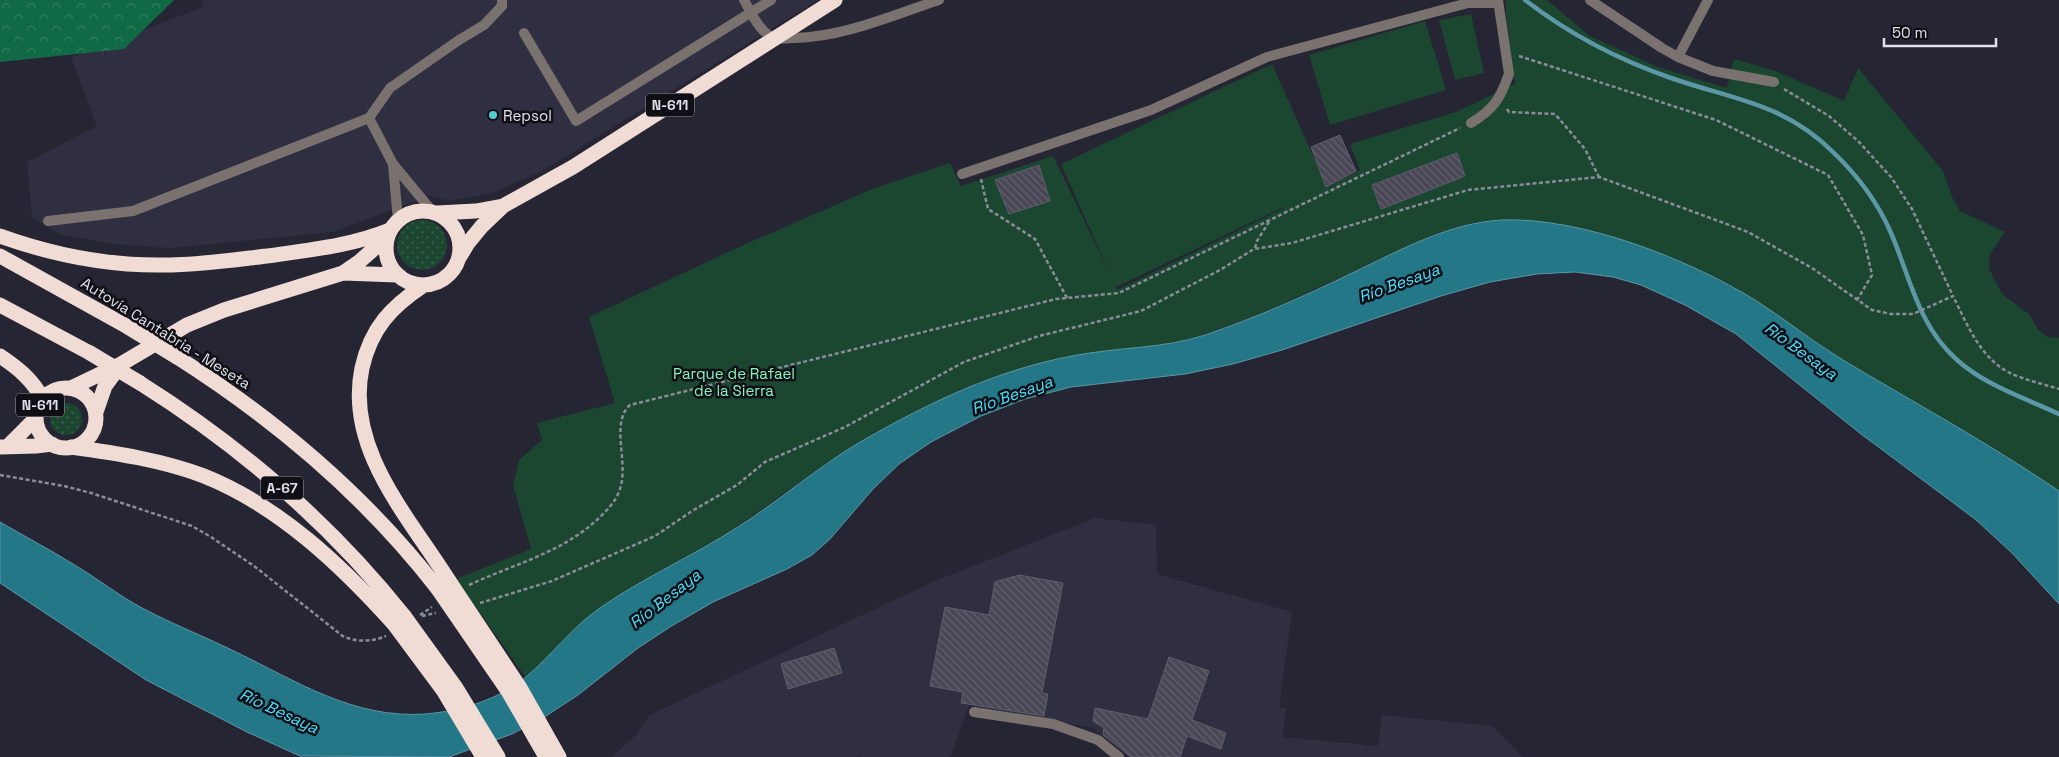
<svg xmlns="http://www.w3.org/2000/svg" width="2059" height="757" font-family="'Space Grotesk',sans-serif">
  <defs>
    <pattern id="grass-dots" width="8" height="8" patternUnits="userSpaceOnUse" patternTransform="scale(1.25)"><rect width="8" height="8" fill="#1b4731"/><path d="M2 2h.1M6 6h.1" fill="none" stroke="#3c614f" stroke-width="1.8" stroke-linecap="round"/></pattern>
    <pattern id="forest-crowns" width="20" height="18" patternUnits="userSpaceOnUse" patternTransform="scale(1.25)"><rect width="20" height="18" fill="#106a45"/><path d="M2 6a3 3 0 1 1 6 0M12 15a3 3 0 1 1 6 0" fill="none" stroke="#327f60"/></pattern>
    <pattern id="building-back-hatch" width="6" height="6" patternUnits="userSpaceOnUse" patternTransform="scale(1.25)"><rect width="6" height="6" fill="#494655"/><path d="M-1 5l2 2M0 0l6 6M5-1l2 2" fill="none" stroke="#63606e"/></pattern>
  </defs>
  <rect width="100%" height="100%" fill="#252533"/>
  <!-- built -->
  <path fill="#2f2f41" d="M201,0H818L544,170L495,192L450,201L430,196L332,232L172,248L112,244L59,234L32,217L27,162L97,126L71,57L203,7Z
    M1095,518L1156,525L1157,574L1292,612L1279,708H1286L1283,737L1378,746L1382,715L1492,726L1523,757H1132L1092,728L969,705L952,753L949,757H862L859,755L855,757H611L634,737L650,715L930,583Z"/>
  <!-- grass -->
  <path fill="url(#grass-dots)" d="M397 245a25 25 0 1 1 50 0a25 25 0 1 1-50 0Z
    M50 419a16 16 0 1 1 32 0a16 16 0 1 1-32 0Z"/>
  <!-- forest -->
  <path fill="url(#forest-crowns)" d="M0,0H174L124,49L0,62Z"/>
  <!-- park -->
  <path fill="#1b4731" fill-rule="evenodd" d="M1506,0H1547L1590,36L1658,67L1727,88L1734,59L1776,71L1844,101L1858,68L1943,171L1952,197L1960,211L2005,232L1990,254L1989,269L2002,294L2029,314L2038,330L2048,337L2059,338V491L2006,456L1839,358L1755,300L1715,278L1662,255L1606,236L1588,231L1521,220L1473,223L1435,234L1283,304L1234,324L1184,341L1058,359L979,383L926,406L828,462L727,534L634,585L595,612L574,629L526,678L456,579L531,549L513,485L519,460L542,440L537,423L615,403L589,317L739,247L872,189L950,163L961,186L1053,156L1111,276L1061,164L1272,64L1327,187L1360,170L1350,144L1456,112L1515,84L1506,15ZM1284,207V208L1117,290L1116,287Z
    M1471,14L1484,73L1455,80L1439,20Z
    M1425,21L1446,90L1330,125L1309,55Z"/>
  <!-- water -->
  <path fill="#247787" stroke="#5c97a5" d="M1502,220C1582,217 1688,259 1755,300C1785,319 1813,342 1843,360C1913,402 1985,441 2053,487L2059,491V604L2011,552L1975,519L1861,434L1736,334L1685,305L1641,285L1613,277L1575,272L1537,274L1490,282L1441,296L1282,350L1233,364L1185,374L1071,387L1025,399L981,416L931,442L899,464L873,489L830,539L812,555L787,569L713,602L670,627L638,648L578,695L546,716L512,734L449,757L300,756L247,732L146,680L0,583V522C24,536 49,549 73,564C97,578 119,596 144,609C174,625 206,637 236,652C296,681 354,719 425,714C461,711 498,700 526,677C552,655 572,627 600,608C644,577 693,556 738,527C780,500 819,466 862,441C928,403 997,370 1072,356C1117,347 1162,349 1205,335C1255,318 1305,296 1352,273C1401,250 1448,223 1502,220Z"/>
  <g fill="none" stroke-linecap="round" stroke-linejoin="round">
    <!-- stream -->
    <path stroke="#5c97a5" stroke-width="4.5" d="M1525,0C1569,34 1619,60 1671,78C1734,100 1784,103 1834,153C1858,176 1878,203 1891,233C1910,277 1918,325 1956,359C1984,385 2025,398 2059,414"/>
  </g>
  <!-- building -->
  <path fill="url(#building-back-hatch)" stroke="#605d6d" d="M1340,135L1356,171L1326,187L1311,147Z
    M1457,153L1465,176L1381,209L1372,185Z
    M1039,165L1050,201L1009,214L995,180Z
    M1019,575L1063,583L1042,693L1048,694L1044,716L961,703L963,692L930,686L945,607L989,615L995,582Z
    M834,648L842,673L788,689L781,664Z
    M1169,657L1209,671L1192,720L1226,733L1221,749L1187,736L1180,757H1131L1103,735L1104,728L1093,721L1095,708L1148,719Z"/>
  <g fill="none" stroke-linecap="round" stroke-linejoin="round">
    <!-- path -->
    <path stroke="#8c8c98" stroke-width="2.5" stroke-dasharray="4 2.5" stroke-linecap="butt" d="M1519,56L1716,120L1828,175L1863,235L1872,275L1857,300
      M1784,89L1829,116L1858,141L1891,177L1912,209L1953,296
      M1507,109L1509,112L1555,114L1585,149L1599,177
      M981,179L988,209L1035,239L1067,298
      M1255,248L1257,241L1269,222
      M0,475L64,486L91,493L192,526L211,537L254,566L344,637C359,642 371,642 386,636
      M469,585C516,563 566,552 603,514C610,507 617,499 620,489C629,462 610,423 630,405L1056,299L1119,293L1460,128
      M480,603L552,581L655,536L692,511L737,485L765,462L845,427L964,362L1039,336L1141,311L1220,270L1254,249L1292,243L1468,190L1599,177L1748,232L1812,268L1872,310L1891,314H1913L1953,296C1967,324 1980,358 2010,373C2025,380 2043,384 2059,389
      M420,615L432,607
      M422,616L436,613"/>
    <!-- street -->
    <path stroke="#7a726f" stroke-width="10" d="M744,0C751,12 760,34 775,38C781,39 789,38 794,38C844,37 893,15 939,0
      M1590,0L1662,48L1678,57L1713,71L1774,82
      M524,33L576,121L771,0
      M1678,57L1708,0
      M1471,123C1494,109 1500,99 1509,74L1498,0
      M393,165L398,220
      M962,174L1151,110L1267,57L1468,3H1498
      M432,211L393,164L369,118L390,88L459,40L484,25L502,6V0
      M48,221L133,211L369,118
      M974,712L1053,724L1098,740L1119,757"/>
    <!-- highway -->
    <path stroke="#f1dbd5" stroke-width="15" d="M386 248a37 37 0 1 1 74 0a37 37 0 1 1-74 0Z
      M437,213L476,211L503,206
      M0,236C53,255 108,266 165,265C199,265 233,260 267,256C309,250 351,246 390,230
      M0,256L128,327
      M459,258L468,243L482,226L503,206L573,167L835,0
      M343,273L359,262L387,237
      M424,285C391,307 371,328 362,368C345,449 409,517 449,581
      M0,305L90,353
      M0,356C18,368 33,380 43,400
      M177,357C276,420 366,496 438,589
      M140,383C240,446 330,523 404,616
      M71,388L121,364L187,325L224,310L343,273L397,275
      M36 418a30 30 0 1 1 60 0a30 30 0 1 1-60 0Z
      M96,412L105,386L119,367
      M0,447L36,446L52,444
      M7,447L36,418
      M71,447C115,453 162,460 204,476C279,506 341,565 394,624"/>
    <!-- highway-bridge -->
    <path stroke="#f1dbd5" stroke-width="15" d="M128,327L177,357
      M90,353L140,383
      M449,581L520,688L559,757
      M438,589L508,691L546,757
      M404,616L456,688L498,757
      M394,624L443,690L483,757"/>
  </g>
  <!-- markers -->
  <circle fill="#52cdcc" stroke="#0f0f15" stroke-width="2" cx="493" cy="115" r="5"/>
  <g text-anchor="middle" dominant-baseline="central" stroke-width="5" stroke-linejoin="round" paint-order="stroke">
    <!-- shield labels -->
    <g fill="#0f0f15" stroke="#a1a2aa" stroke-width="1">
      <rect x="646" y="93.5" width="48" height="23" rx="4"/>
      <rect x="16" y="393.5" width="48" height="23" rx="4"/>
      <rect x="261" y="476.5" width="42" height="23" rx="4"/>
    </g>
    <g font-size="14" font-weight="bold" fill="#e0e1ea">
      <text x="670" y="105">N-611</text>
      <text x="40" y="405">N-611</text>
      <text x="282" y="488">A-67</text>
    </g>
    <!-- poi labels -->
    <g font-size="15" fill="#e0e1ea" stroke="#0f0f15" text-anchor="start">
      <text x="503" y="115">Repsol</text>
    </g>
    <!-- street labels -->
    <g font-size="15" fill="#e0e1ea" stroke="#0f0f15">
      <text transform="translate(166 333) rotate(32)">Autovía Cantabria - Meseta</text>
    </g>
    <!-- park labels -->
    <g font-size="15" fill="#86f4bb" stroke="#0f0f15">
      <text x="734" y="373">Parque de Rafael<tspan x="734" dy="17">de la Sierra</tspan></text>
    </g>
    <!-- water labels -->
    <g font-size="16" font-style="italic" fill="#48e0fe" stroke="#0f0f15">
      <text transform="translate(1399 283) rotate(-20)">Río Besaya</text>
      <text transform="translate(1801 351) rotate(36)">Río Besaya</text>
      <text transform="translate(1012 395) rotate(-20)">Río Besaya</text>
      <text transform="translate(665 599) rotate(-38)">Río Besaya</text>
      <text transform="translate(279 711) rotate(25)">Río Besaya</text>
    </g>
  </g>
  <!-- scale -->
  <path d="M1884 38v8h112v-8" fill="none" stroke="#e0e1ea" stroke-width="2.5"/>
  <text x="1892" y="38" font-size="15" fill="#e0e1ea" stroke="#0f0f15" stroke-width="4" paint-order="stroke">50 m</text>
</svg>
